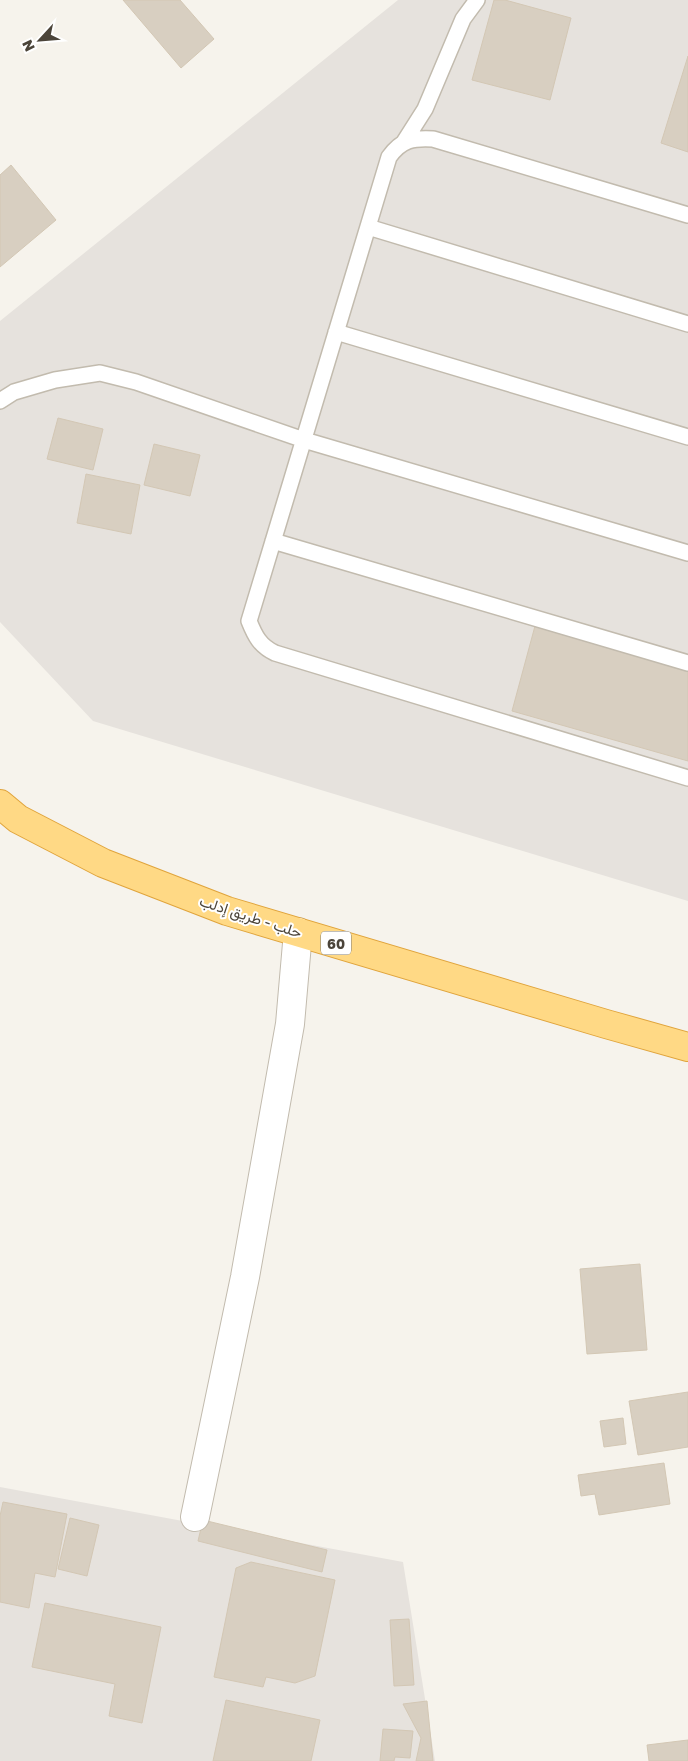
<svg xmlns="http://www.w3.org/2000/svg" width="688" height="1761" font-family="'Golos Text',Vazirmatn,sans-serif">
  <rect width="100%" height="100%" fill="#f6f3ec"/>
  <!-- industrial -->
  <path fill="#e6e2dd" d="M398,0H688V901L93,721L0,622V321Z
    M0,1487L403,1562L435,1761H0Z"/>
  <!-- building -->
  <path fill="#d8cfc1" stroke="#d3c7b4" d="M123,0H180L214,39L181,68Z
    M494,0H505L571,18L550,100L472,80Z
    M688,56V152L661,143Z
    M11,165L56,220L0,267V175Z
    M58,418L103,429L93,470L47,459Z
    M154,444L200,455L190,496L144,485Z
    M86,474L140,485L131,534L77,523Z
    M535,626L688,669V761L512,711Z
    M640,1264L647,1350L587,1354L580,1269Z
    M688,1392V1447L638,1455L629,1401Z
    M623,1418L626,1444L604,1447L600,1421Z
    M664,1463L670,1504L599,1515L595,1494L581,1496L578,1475Z
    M3,1502L67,1514L55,1577L35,1573L29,1608L0,1602V1516Z
    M70,1518L99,1525L87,1576L58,1569Z
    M203,1520L327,1550L322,1572L198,1541Z
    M251,1562L335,1580L315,1676L295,1683L266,1677L263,1687L214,1677L236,1568Z
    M45,1603L161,1627L142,1723L109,1716L115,1684L32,1667Z
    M409,1619L414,1685L394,1686L390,1620Z
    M226,1700L320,1720L311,1761H213Z
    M427,1701L433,1761H416L421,1738L403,1704Z
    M383,1729L413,1731L410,1758L395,1757L394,1761H380Z
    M688,1740V1761H649L647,1745Z"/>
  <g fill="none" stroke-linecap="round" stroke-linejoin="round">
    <defs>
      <path id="service" d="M404,142L425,109L463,19L477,0
        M688,215L433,139C413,138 402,139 389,157L249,621C255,636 260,646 275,653L688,778
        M368,227L688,324
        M336,332L688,437
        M0,401L14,392L55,380L100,373L136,382L304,440L688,553
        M273,541L688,663"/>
      <path id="minor" d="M195,1517L245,1277L290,1024L298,932"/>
      <path id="trunk" d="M0,804L18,819L103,863L227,911L606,1024L688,1047"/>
    </defs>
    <!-- service casing -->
    <use href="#service" stroke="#c2bbae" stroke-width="18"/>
    <!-- minor casing -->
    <use href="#minor" stroke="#c2bbae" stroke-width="30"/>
    <!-- trunk casing -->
    <use href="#trunk" stroke="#e0a43c" stroke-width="30"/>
    <!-- service -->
    <use href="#service" stroke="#fff" stroke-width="15"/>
    <!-- minor -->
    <use href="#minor" stroke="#fff" stroke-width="28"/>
    <!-- trunk -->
    <use href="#trunk" stroke="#ffd985" stroke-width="28"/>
  </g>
  <g text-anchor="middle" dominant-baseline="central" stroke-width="4" stroke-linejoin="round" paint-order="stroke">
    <!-- shield labels -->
    <rect fill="#fff" stroke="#817c74" stroke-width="1" x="321" y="931.5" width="30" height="23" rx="4"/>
    <g font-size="14" font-weight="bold" fill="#4b4439">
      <text x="336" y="943">60</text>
    </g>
    <!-- street labels -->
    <g font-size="15" fill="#4b4439" stroke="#fff">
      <text transform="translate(251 916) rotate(18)">حلب - طريق إدلب</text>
    </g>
  </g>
  <!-- north arrow -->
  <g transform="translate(40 40) rotate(244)" stroke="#ffffff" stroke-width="4" paint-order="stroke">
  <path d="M0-4L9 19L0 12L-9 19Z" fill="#4b4439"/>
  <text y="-8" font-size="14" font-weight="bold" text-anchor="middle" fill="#4b4439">N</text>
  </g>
</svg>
